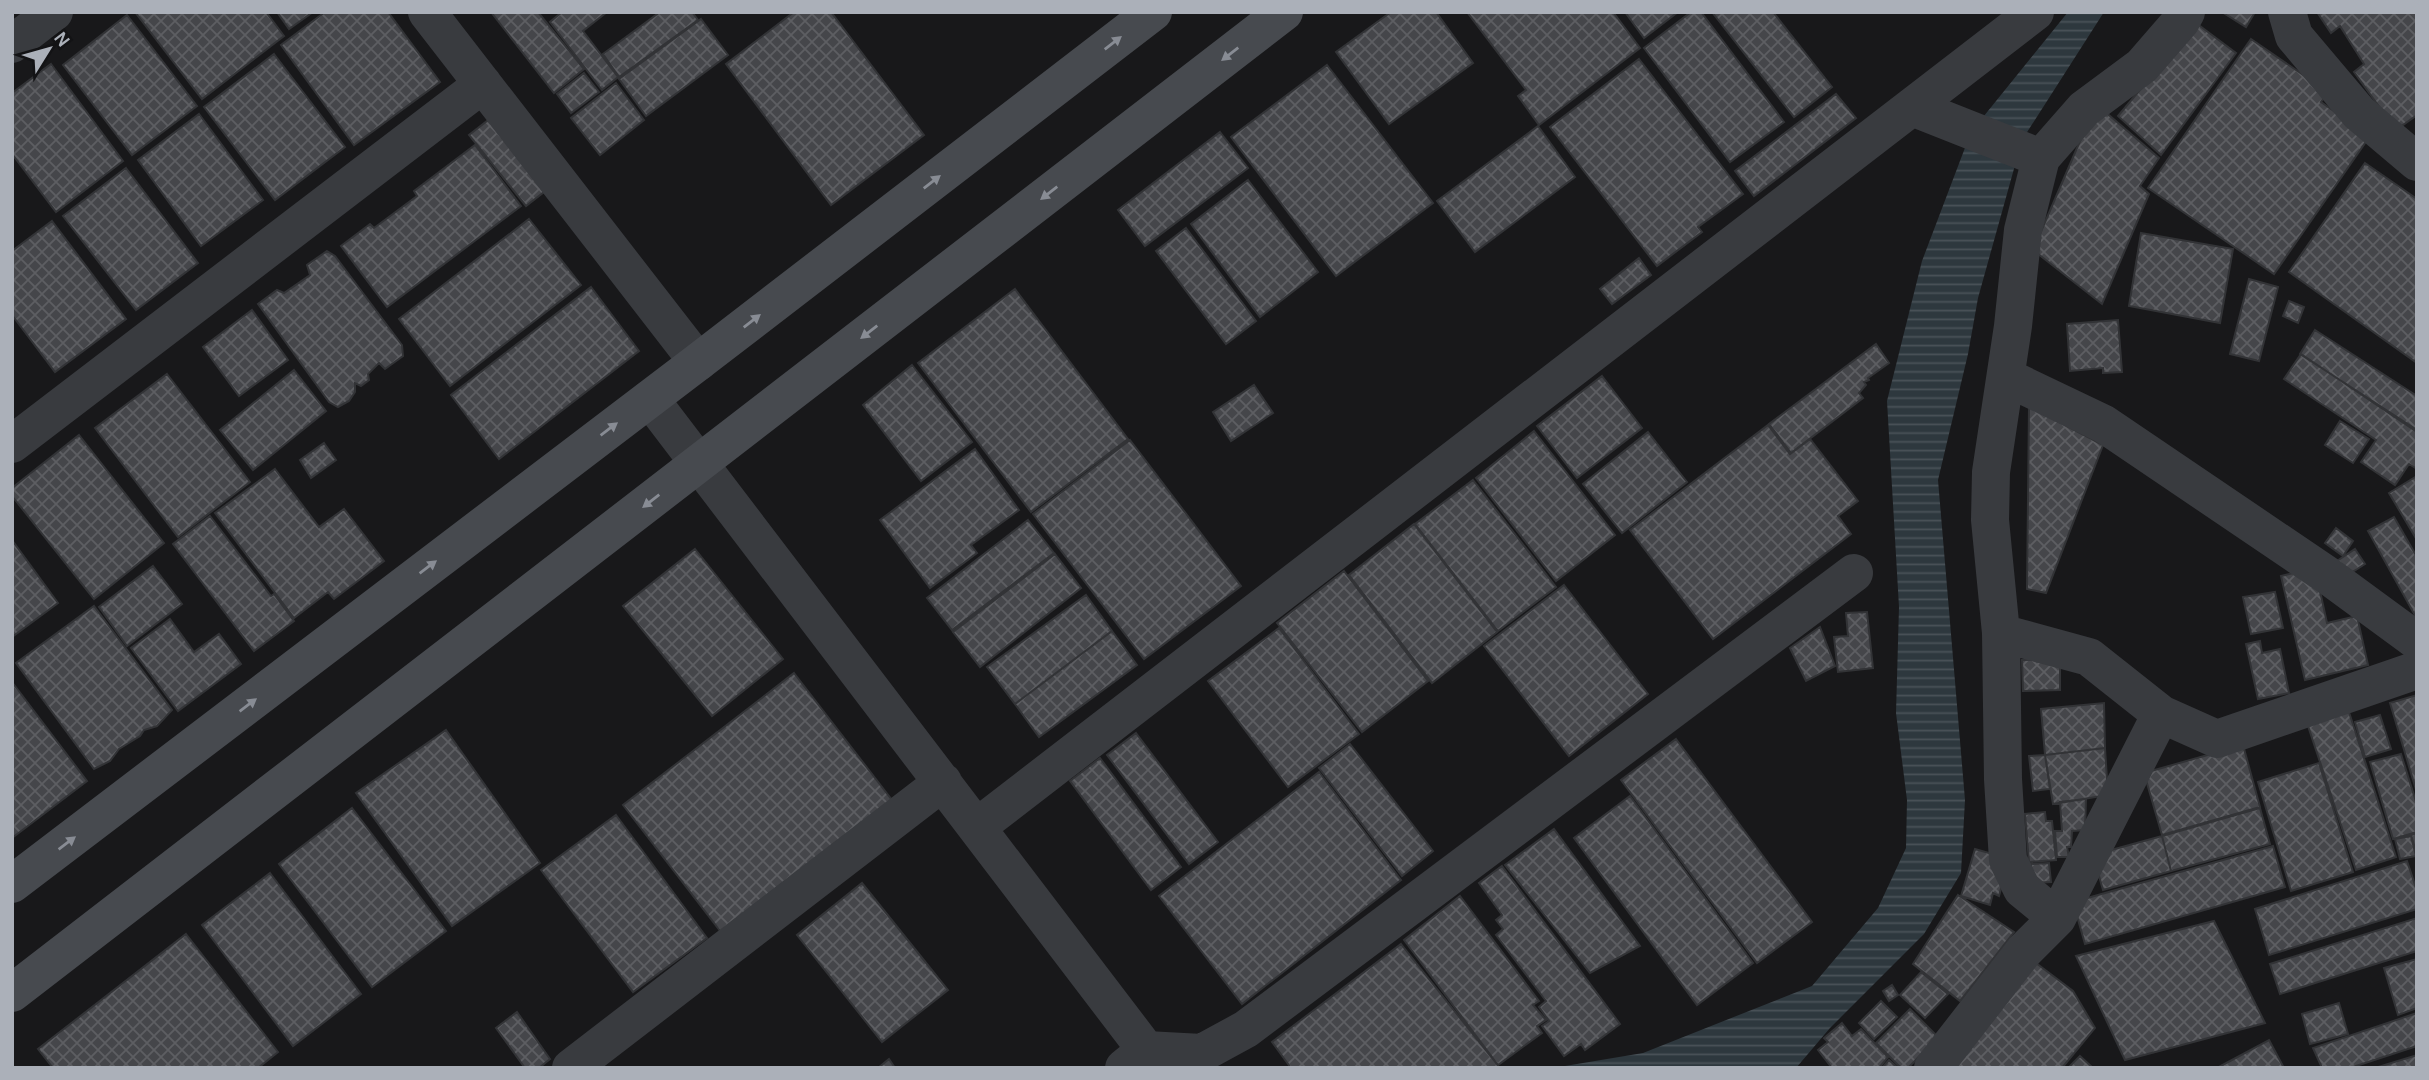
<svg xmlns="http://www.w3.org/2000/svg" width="2429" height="1080" font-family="Karla,sans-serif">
  <defs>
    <pattern id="water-rules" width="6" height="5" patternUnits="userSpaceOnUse" patternTransform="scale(1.75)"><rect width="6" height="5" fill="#2e383e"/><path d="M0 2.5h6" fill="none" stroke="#4a5258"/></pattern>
    <pattern id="building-cross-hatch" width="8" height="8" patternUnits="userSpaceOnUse" patternTransform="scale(1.75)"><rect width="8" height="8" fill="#45464a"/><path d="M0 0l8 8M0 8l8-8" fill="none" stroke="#5d5e62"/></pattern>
  </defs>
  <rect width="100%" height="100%" fill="#18181a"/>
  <!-- water -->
  <path fill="url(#water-rules)" d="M2068,12H2104L2022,140L1978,298L1968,354L1938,480L1965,800L1961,873L1924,934L1830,1028L1796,1068H1553L1643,1053L1812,986L1878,908L1906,848L1907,800L1896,713L1899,607L1887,401L1922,261L1971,132Z"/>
  <!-- building -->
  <path fill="url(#building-cross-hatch)" stroke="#323336" stroke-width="2" d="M135,12H266L284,36L202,99Z
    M277,12H313L289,29Z
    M325,12H388L440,82L354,145L281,45Z
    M491,12H538L584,69L554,93Z
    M562,12H607L583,31L618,77L602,90L550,22Z
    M660,12H692L698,20L619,77L603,54Z
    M794,12H831L924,135L831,205L726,64Z
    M1391,12H1436L1473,63L1389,124L1336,52Z
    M1467,12H1613L1640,48L1539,125L1518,96L1526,90Z
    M1625,12H1678L1644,38Z
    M1691,12H1701L1784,122L1730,162L1644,48Z
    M1712,12H1773L1832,87L1794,117Z
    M2222,12H2255L2246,27Z
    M2317,12H2417V115L2396,130L2354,72L2364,64L2340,26L2331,33Z
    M127,15L197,106L132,155L63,65Z
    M701,19L728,55L646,116L619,79Z
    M2196,23L2236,53L2161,155L2118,116Z
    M2251,39L2328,92L2321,102L2370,136L2274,274L2148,188Z
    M274,54L345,147L275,200L204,107Z
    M1639,59L1743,194L1698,227L1702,232L1657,266L1550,127Z
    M51,64L123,161L56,212L12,154V93Z
    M1327,65L1433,203L1336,276L1231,137Z
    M584,73L599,92L571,113L557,94Z
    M616,83L644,120L600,155L571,118Z
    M1836,94L1856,118L1754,196L1735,171Z
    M2096,104L2159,158L2140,186L2149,194L2102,304L2033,250Z
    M199,114L263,200L201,246L138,160Z
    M496,114L553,185L526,206L469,135Z
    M1538,126L1575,177L1475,252L1437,201Z
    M1220,132L1248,168L1145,246L1118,210Z
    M475,145L521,206L387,307L341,246L370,224L374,228L417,196L414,191Z
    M2365,163L2417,199V363L2289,272Z
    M126,168L198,263L136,310L63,216Z
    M1248,180L1318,272L1260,317L1191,224Z
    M529,219L581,285L450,386L399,319Z
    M52,221L126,319L55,372L12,315V251Z
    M1186,228L1256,321L1226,344L1156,251Z
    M2141,233L2233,249L2220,323L2129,306Z
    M327,251L335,256L402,345L403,356L385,369L379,363L368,374L369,380L361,386L355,383V392L349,401L338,407L329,402L258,304L277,290L284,293L310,275L307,265Z
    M1639,258L1651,275L1612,304L1600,289Z
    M2249,279L2278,287L2259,361L2230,354Z
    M591,287L639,351L499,459L451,395Z
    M1015,289L1128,439L1031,512L918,363Z
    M2289,301L2304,307L2298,323L2283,316Z
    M252,310L288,360L239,396L203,347Z
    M2118,320L2122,372L2103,373V368L2070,371L2067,324Z
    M2315,330L2417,396V430L2300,354Z
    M1876,344L1889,363L1868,378L1869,380L1864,382L1866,385L1859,393L1863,398L1791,453L1769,424Z
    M2301,354L2417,432V469L2409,464L2395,485L2361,462L2376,440L2284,379Z
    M912,365L972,442L921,481L863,405Z
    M294,370L326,411L253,470L220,430Z
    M167,374L250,482L178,537L95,428Z
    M1602,376L1642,428L1577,478L1537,426Z
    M1254,385L1273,413L1231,441L1213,412Z
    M2029,406L2103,445L2046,593L2027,589Z
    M2340,421L2369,439L2353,463L2325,445Z
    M1768,425L1790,454L1810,439L1858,501L1838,516L1851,534L1713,639L1630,530Z
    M1534,431L1615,535L1556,581L1476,478Z
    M1648,432L1687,482L1622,533L1583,484Z
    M79,435L164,543L94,599L12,496V488Z
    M1130,440L1241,586L1144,659L1033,514Z
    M324,443L336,460L311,478L300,460Z
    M975,449L1019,510L971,545L977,553L930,588L880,520Z
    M275,469L319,527L344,509L384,561L334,599L328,592L294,618L215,513Z
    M2417,476V540L2389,493Z
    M1473,480L1556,587L1498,631L1415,524Z
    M210,516L271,596L274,594L294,621L254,651L173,544Z
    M2394,517L2417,557V619L2368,531Z
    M1028,520L1054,553L952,630L927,598Z
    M1414,524L1497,632L1432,683L1349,575Z
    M2336,528L2353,541L2343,556L2325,543Z
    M12,540L58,603L12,637Z
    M695,549L783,659L712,716L623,606Z
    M2355,549L2365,564L2346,576L2337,561Z
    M1055,554L1081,588L980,667L953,632Z
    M153,566L182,604L127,646L99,607Z
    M2315,568L2327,623L2357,616L2368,665L2305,680L2281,576Z
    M1344,571L1428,681L1362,732L1277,623Z
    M1564,585L1648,694L1569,756L1484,646Z
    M2275,592L2283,628L2251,634L2243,597Z
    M1086,595L1112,631L1015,704L987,667Z
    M94,606L172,710L157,726L144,730L140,736L119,749L110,761L94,769L16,663Z
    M1867,612L1873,668L1838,672L1834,637L1848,636L1846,613Z
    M170,619L194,652L219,634L241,664L178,711L131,648Z
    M1820,627L1835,666L1806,681L1790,648Z
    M1279,628L1359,734L1288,787L1208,681Z
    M1112,631L1137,665L1039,737L1015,704Z
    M2260,641L2262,653L2280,649L2289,693L2258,699L2246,644Z
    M2060,659V690L2023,691L2022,660Z
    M794,673L892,800L721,932L623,805Z
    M12,682L87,781L12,838Z
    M2417,695V793L2390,703Z
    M2104,703L2105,748L2045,755L2041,709Z
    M2347,706L2396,857L2356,870L2306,720Z
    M2380,715L2391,749L2365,757L2355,722Z
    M446,730L540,863L452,926L356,793Z
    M1136,733L1218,842L1189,864L1107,755Z
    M1676,739L1812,922L1757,963L1621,780Z
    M1350,744L1433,851L1402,876L1319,768Z
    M2243,745L2260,807L2162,835L2144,773Z
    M2105,748L2108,795L2053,804L2045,755Z
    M2401,754L2417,805V832L2393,839L2370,762Z
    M2045,755L2050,789L2033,791L2029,756Z
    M1100,758L1181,867L1151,890L1070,781Z
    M2319,763L2353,872L2291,891L2258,782Z
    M1319,772L1401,880L1242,1004L1159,896Z
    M1630,796L1753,963L1697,1005L1574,838Z
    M2086,799L2085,830L2072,831L2071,847H2067L2069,857H2057L2055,831H2062L2060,802Z
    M352,808L446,931L372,987L279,864Z
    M2260,808L2270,844L2171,871L2162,836Z
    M2045,812L2046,821H2052L2056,860L2029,862L2025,814Z
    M616,815L707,938L633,992L541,870Z
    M1554,829L1640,946L1590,973L1505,865Z
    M2417,833V855L2411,835Z
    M2162,836L2171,871L2103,890L2093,855Z
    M2411,836L2416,856L2400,859L2395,839Z
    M2273,846L2285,887L2085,944L2073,902Z
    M1975,849L1996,855L2003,881L1999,896L1993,893L1990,905L1961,896Z
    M2407,861L2417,891V909L2269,955L2255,909Z
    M2049,863L2051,882L2032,883L2031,864Z
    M1502,866L1620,1024L1585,1050L1581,1044L1564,1056L1542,1026L1549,1021L1539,1007L1546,1001L1496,935L1503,929L1496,920L1502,915L1479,883Z
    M270,873L361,994L293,1046L202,925Z
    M862,883L948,990L882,1042L797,935Z
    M1958,895L2014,932L1960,1001L1913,964Z
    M1460,896L1539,1001L1533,1005L1546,1020L1537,1026L1542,1033L1498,1065L1404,940Z
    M2417,918V951L2280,994L2270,964Z
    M2214,921L2265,1023L2125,1060L2076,956Z
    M186,934L278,1052L258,1068H53L38,1049Z
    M1401,944L1500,1068H1291L1272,1042Z
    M2417,959V1008L2398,1015L2384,968Z
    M2036,963L2073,991L2095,1028L2062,1068H1947Z
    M1921,972L1948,994L1925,1018L1900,995Z
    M1892,985L1898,995L1889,1001L1883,991Z
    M1881,1001L1897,1017L1874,1039L1859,1023Z
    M2339,1003L2348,1034L2310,1044L2302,1014Z
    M1910,1009L1938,1037L1908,1068H1901L1876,1043Z
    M517,1012L550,1059L539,1068H525L496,1028Z
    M2417,1013V1046L2350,1068H2322L2313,1048Z
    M1842,1023L1852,1036L1861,1029L1888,1057L1879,1068H1832L1818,1050L1828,1042L1824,1038Z
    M2269,1040L2284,1068H2217Z
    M2417,1055V1068H2375Z
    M2080,1056L2093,1068H2068Z
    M889,1059L895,1068H878Z
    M1889,1060L1898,1068H1882Z"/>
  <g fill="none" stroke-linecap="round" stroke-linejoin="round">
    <!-- street -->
    <path stroke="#393b3f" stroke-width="38" d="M427,12L698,362
      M2287,12L2294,36L2359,113L2417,162
      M12,44L54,12
      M1912,107L2041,158
      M2006,377L2104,424L2327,575L2417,641
      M650,399L1146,1050L1167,1065
      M12,444L483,84
      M2161,714L2217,739L2417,670
      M977,827L2035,12
      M2057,918L2022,889L2008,860L2003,779L2001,633L1990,520L1991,472L2013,326L2023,230L2041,158L2084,109L2142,66L2181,21L2186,12
      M571,1068L943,782
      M1124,1068L1146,1050L1202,1053L1246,1029L1854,573
      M1933,1068L2024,951L2057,918L2161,714L2089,657L2001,633"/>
    <!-- secondary -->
    <path stroke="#474a4f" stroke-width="38" d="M12,884L698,362L1153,12
      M12,993L1284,12"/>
  </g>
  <!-- one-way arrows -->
  <defs><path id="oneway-solid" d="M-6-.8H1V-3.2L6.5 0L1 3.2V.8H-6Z" transform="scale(1.75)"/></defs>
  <g fill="#888c94">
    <use href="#oneway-solid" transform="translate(1113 43) rotate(-38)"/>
    <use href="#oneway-solid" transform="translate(1230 54) rotate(142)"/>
    <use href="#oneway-solid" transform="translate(932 182) rotate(-38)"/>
    <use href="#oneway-solid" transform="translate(1049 193) rotate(142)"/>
    <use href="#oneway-solid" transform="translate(752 321) rotate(-38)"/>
    <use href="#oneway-solid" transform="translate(869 332) rotate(142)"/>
    <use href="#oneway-solid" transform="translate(609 429) rotate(-37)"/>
    <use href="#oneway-solid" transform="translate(651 501) rotate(142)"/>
    <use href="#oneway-solid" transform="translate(428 567) rotate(-37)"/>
    <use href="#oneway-solid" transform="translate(248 705) rotate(-37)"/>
    <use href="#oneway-solid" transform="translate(67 843) rotate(-37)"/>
  </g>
  <!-- border -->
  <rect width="2429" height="1080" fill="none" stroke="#abb0b9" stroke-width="28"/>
  <!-- north arrow -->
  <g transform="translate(49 49) rotate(53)" stroke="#131315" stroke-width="5" paint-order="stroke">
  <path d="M0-5L12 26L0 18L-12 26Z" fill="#abb0b9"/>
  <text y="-10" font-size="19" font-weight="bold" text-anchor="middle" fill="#abb0b9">N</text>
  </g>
</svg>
